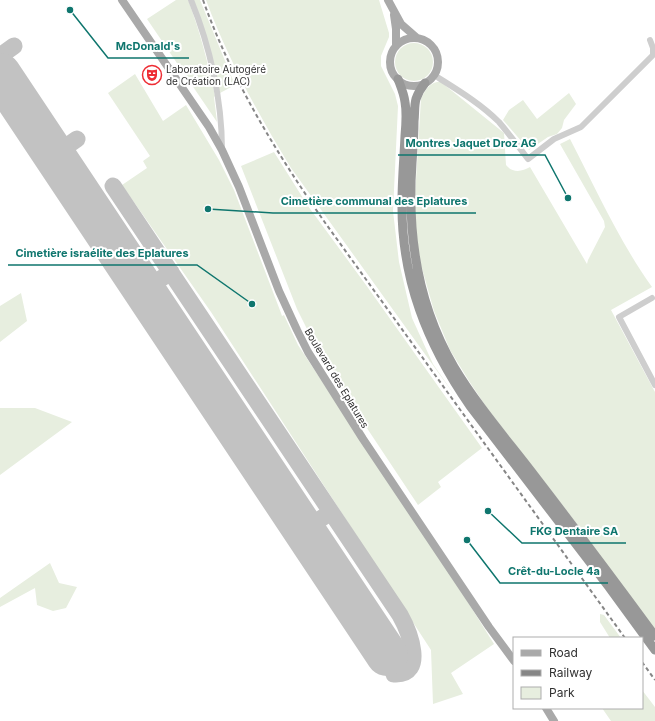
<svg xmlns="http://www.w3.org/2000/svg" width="655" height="721" font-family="Inter,sans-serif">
  <rect width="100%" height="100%" fill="#fff"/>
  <!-- green -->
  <path fill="#e7eedf" d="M176,0H188C200,31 208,63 215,96L214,97L217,122L147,19Z
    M193,0H200L235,85L220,93Z
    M206,0H379L389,33V37L381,56V66L395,94L398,106L393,211L399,262L412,318L433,364L458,400L291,168C258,114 228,59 206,0Z
    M395 62a19 19 0 1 1 38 0a19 19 0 1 1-38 0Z
    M135,74L163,121L186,105L219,160L234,190L281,313L282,316L284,315L298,345L464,596L494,644L451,673L463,694L433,704L431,650L211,312L122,185L147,168L143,161L150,156L108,93Z
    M437,82H441L504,133L506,165C512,173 522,172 530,167L587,264L588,260L605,227L604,221L560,144L570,139C596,189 619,241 652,287L611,310L655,392V630L567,511L487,408L469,381L450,350L434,311L421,265L414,226L415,196L421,99C425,91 428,84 437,82Z
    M569,93L576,104L564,120L562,128L557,134L548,137L529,150L503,120L509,110L523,100L537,119Z
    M274,152L308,206L366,285L482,448L438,482L441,487L418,505L335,380L316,347L297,309L241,166Z
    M21,293L27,321L0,342V306Z
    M0,408H35L72,422L0,475Z
    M50,563L59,583L77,587L66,608L53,611L37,605L35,588L0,607V598Z
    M600,614L604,615L621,638H610L600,622Z
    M642,690L655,707V721H611L602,708H642Z"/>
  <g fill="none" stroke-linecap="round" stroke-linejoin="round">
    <!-- taxiway -->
    <path stroke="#c2c2c2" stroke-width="17" d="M0,56L14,46
      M54,155L77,139
      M113,186L400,615C409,631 427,676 394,674L391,661L387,655
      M144,290L171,272
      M304,530L331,512"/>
    <!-- runway -->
    <path stroke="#c2c2c2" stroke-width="42" d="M0,74L387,655"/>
    <!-- minor -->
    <path stroke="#cecece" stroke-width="6" d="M191,0C210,46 222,100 222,150
      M434,75C456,89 480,103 499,122C509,134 519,147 528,159L554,139L581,127L653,55V48L650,40
      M652,298L619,317L655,385"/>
    <!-- major -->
    <path stroke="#a9a9a9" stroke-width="8" d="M122,0L209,127L222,150L239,187L279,291L297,330L308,352L363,439L489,627L514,661
      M388,0L401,24L417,38
      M394,15L396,29V46
      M390 62a24 24 0 1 1 48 0a24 24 0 1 1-48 0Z
      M546,708L554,721"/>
    <!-- highway -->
    <path stroke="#989898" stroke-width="9" d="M398,79C401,87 404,94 405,102C407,113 406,125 405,136C404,158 402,180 402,202C401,279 427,344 470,406L609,587L655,650
      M425,83C421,88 418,93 416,99C414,106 415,114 414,121C414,135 413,149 412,163C407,235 417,304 454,367C478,407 509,442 537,479C577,531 616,583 655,636"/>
    <!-- rail -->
    <path stroke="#868686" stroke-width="2" stroke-dasharray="4 3" stroke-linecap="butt" d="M203,0C232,81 277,154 326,224L625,638
      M642,662L655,680"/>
  </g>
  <!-- icons -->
  <defs>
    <symbol id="theatre-ring" viewBox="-11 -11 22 22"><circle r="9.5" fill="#fff" stroke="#ee2d34" stroke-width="1.5"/><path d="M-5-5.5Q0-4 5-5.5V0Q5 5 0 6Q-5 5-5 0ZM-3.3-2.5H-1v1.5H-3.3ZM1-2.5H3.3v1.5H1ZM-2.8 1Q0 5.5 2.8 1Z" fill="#ee2d34"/></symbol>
  </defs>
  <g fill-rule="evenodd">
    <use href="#theatre-ring" x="141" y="64" width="22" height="22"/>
  </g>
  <g text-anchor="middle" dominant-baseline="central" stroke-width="4" stroke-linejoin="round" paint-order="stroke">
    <!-- poi labels -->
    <g font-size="10" fill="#313131" stroke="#fff" text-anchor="start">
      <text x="166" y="69">Laboratoire Autogéré<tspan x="166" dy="12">de Création (LAC)</tspan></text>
    </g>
    <!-- street labels -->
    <g font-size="10" fill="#313131" stroke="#fff">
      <text transform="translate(337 378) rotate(59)">Boulevard des Eplatures</text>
    </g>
  </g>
  <!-- callouts -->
  <path fill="none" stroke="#0f766e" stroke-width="1.5" d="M70 10L108 58H189M568 198L545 155H398M208 209L273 213H476M252 304L197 265H8M488 511L522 543H626M467 540L500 583H608"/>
  <g fill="#0f766e" stroke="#fff" stroke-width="1.5">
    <circle cx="70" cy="10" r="4"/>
    <circle cx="568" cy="198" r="4"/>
    <circle cx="208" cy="209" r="4"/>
    <circle cx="252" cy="304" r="4"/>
    <circle cx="488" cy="511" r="4"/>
    <circle cx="467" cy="540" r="4"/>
  </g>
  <g font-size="11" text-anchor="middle" font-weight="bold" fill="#0f766e" stroke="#fff" stroke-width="4" stroke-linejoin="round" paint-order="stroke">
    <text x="148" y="50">McDonald's</text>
    <text x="471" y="147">Montres Jaquet Droz AG</text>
    <text x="374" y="205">Cimetière communal des Eplatures</text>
    <text x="102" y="257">Cimetière israélite des Eplatures</text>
    <text x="574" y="535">FKG Dentaire SA</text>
    <text x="554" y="575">Crêt-du-Locle 4a</text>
  </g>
  <!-- legend -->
  <rect x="513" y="637" width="130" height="72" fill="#ffffff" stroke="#adadad"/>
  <rect x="521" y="650" width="20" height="6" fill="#a9a9a9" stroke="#adadad"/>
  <text x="549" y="657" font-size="12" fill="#313131">Road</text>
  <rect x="521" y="670" width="20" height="6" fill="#868686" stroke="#adadad"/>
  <text x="549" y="677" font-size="12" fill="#313131">Railway</text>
  <rect x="521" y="687" width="20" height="12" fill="#e7eedf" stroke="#adadad"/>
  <text x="549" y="697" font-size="12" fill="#313131">Park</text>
</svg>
